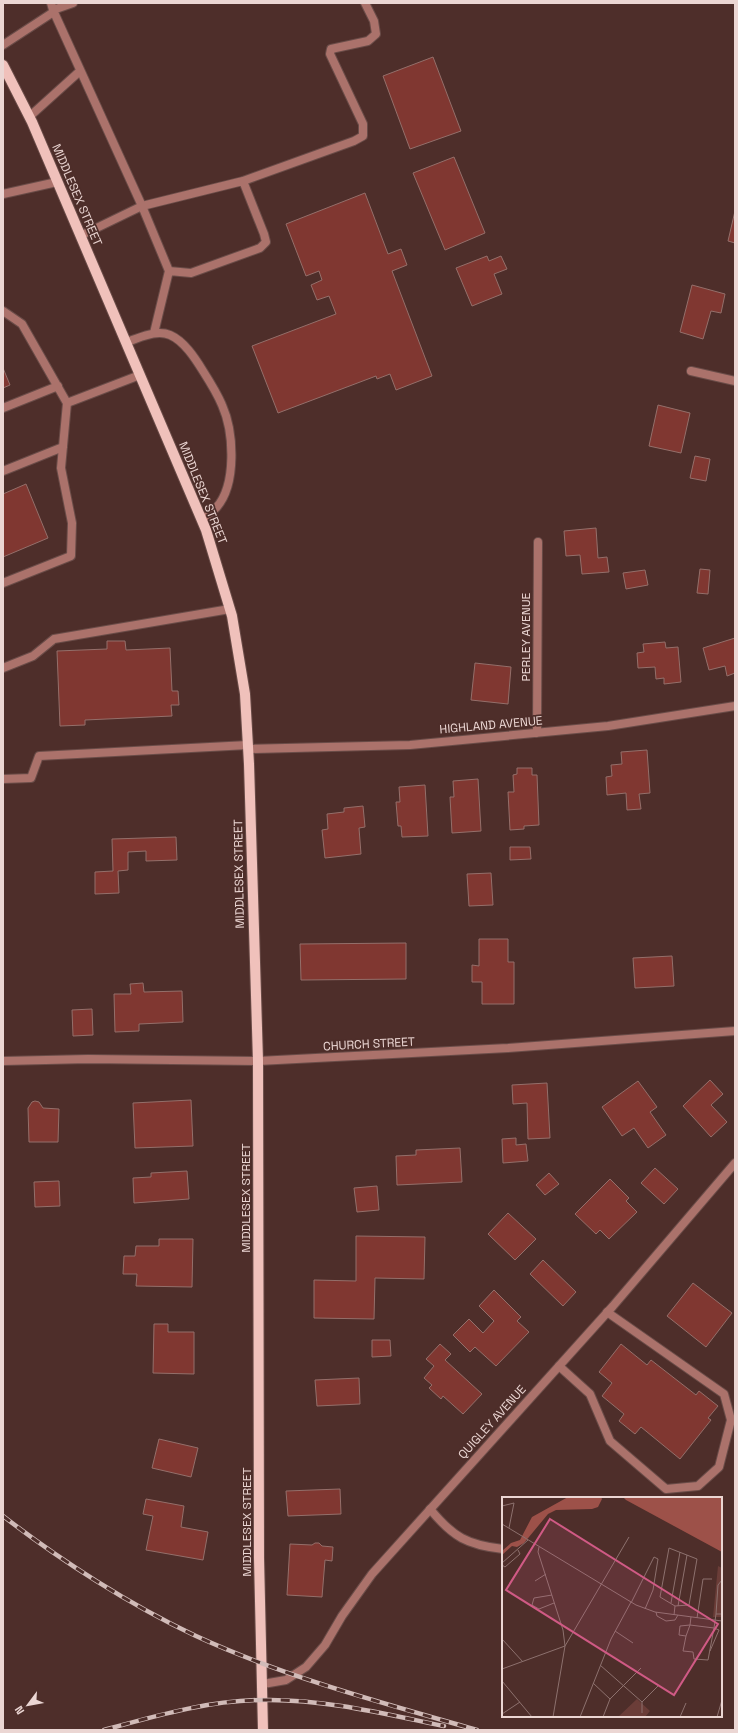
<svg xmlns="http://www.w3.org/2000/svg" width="738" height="1733" font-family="'Space Grotesk',sans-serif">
  <rect width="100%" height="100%" fill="#4e2e2a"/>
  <!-- building -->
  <path fill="#803731" stroke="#946f6a" d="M433,57L461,131L410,149L383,76Z
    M454,157L485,233L445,250L413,173Z
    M365,193L388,254L401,249L407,265L392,271L432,376L396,390L390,374L377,379L376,376L278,413L252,346L336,314L329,296L317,300L311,285L322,280L319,271L306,276L286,224Z
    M735,211V243L728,241Z
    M487,256L489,261L501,256L507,269L494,274L502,294L472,306L456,268Z
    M692,285L725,294L721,313L711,311L703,339L680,332Z
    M3,368L10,385L3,388Z
    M658,405L690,413L681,453L649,446Z
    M695,456L710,459L706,481L690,478Z
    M26,484L48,538L3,557V494Z
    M596,528L598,558L607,557L609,572L582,574L580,555L566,556L564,531Z
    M700,569L710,570L708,594L697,593Z
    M645,570L648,585L626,589L623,573Z
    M735,638V673L727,676L725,666L709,670L703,648Z
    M107,641H125L126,650L170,648L172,691H178L179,705H171L172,716L85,720V725L60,726L57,651L107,649Z
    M665,642L666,648L678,647L681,682L664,684V678L656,679L655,667L638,668L637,653L644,652L643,644Z
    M475,663L511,667L508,704L471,700Z
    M647,750L650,793L639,794L641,809L627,810L626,793L607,795L606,777L612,776L611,765L622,764L621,752Z
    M517,768H532V775H537L539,825L524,826V829L510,830L508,792H514L513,775L517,774Z
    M478,779L481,831L452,833L450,797H454L453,781Z
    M425,785L428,836L402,837L401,826H398L396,802H400L399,787Z
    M363,806L365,827L359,828L361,854L325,858L322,830L328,829L327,814L344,812V808Z
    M176,837L177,860L146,861V851L128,852V870L118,871L119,893L95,894V872L113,871L112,839Z
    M510,847H530L531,859L510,860Z
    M491,873L493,905L469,906L467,874Z
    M479,939H508V962H514V1004H482V982H472V965L479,966Z
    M406,943V979L301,980L300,944Z
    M672,956L674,986L635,988L633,958Z
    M143,983L144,992L182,991L183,1022L139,1024V1031L115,1032L114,994H131L130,984Z
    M92,1009L93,1035L73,1036L72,1010Z
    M710,1080L723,1094L711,1105L727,1122L711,1137L683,1106Z
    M638,1081L657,1107L650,1112L666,1135L648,1148L634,1128L622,1136L602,1107Z
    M547,1083L550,1138L528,1139L527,1103L513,1104L512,1085Z
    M191,1100L193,1146L135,1148L133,1103Z
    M35,1101L39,1102L43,1108L59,1109L58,1142H29L28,1108L32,1102Z
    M516,1138V1145L526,1144L528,1161L503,1163L502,1139Z
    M460,1148L462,1182L397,1185L396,1156L416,1155V1150Z
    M655,1168L678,1189L664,1204L641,1183Z
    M187,1171L189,1199L134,1203L133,1178L151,1177V1173Z
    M549,1173L559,1184L545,1195L536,1185Z
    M610,1179L629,1198L626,1201L637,1212L609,1239L600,1230L596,1234L575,1214Z
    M59,1181L60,1206L35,1207L34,1182Z
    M377,1186L379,1210L357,1212L354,1188Z
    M508,1213L536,1239L515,1260L488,1234Z
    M356,1236L425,1237L424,1279L375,1278L374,1319L314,1318V1280L356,1281Z
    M159,1239H193L192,1287L136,1286L137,1274H123L124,1256H135L136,1246H159Z
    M543,1260L576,1292L563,1306L530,1274Z
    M693,1283L732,1313L706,1347L667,1316Z
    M494,1290L521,1317L517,1321L529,1332L496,1366L475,1347L470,1352L453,1335L469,1319L483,1333L494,1321L479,1306Z
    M154,1324H168V1332H194V1374L153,1373Z
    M372,1340H390L391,1356L372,1357Z
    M440,1344L451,1354L445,1360L482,1394L463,1414L443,1396L441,1399L429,1388L432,1385L424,1378L434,1366L426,1359Z
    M621,1344L647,1365L651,1360L696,1395L699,1391L718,1406L708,1418L711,1420L680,1459L641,1427L635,1434L619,1421L624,1414L602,1396L612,1383L599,1372Z
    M359,1378L360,1404L317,1406L315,1380Z
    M159,1439L198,1448L191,1477L152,1468Z
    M340,1489L341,1514L288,1516L286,1491Z
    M146,1499L184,1506L181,1527L208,1532L203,1560L146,1550L153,1516L143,1514Z
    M315,1543H319L322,1546L333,1547L332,1561L325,1560L322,1597L287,1595L290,1544L312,1545Z"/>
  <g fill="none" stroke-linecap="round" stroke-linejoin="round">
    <defs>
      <path id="lane" d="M73,3L53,10L142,206L169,271L191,273L260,248L266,242L264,234L243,181L354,141L363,136V124L330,54L331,49L368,41L376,34L374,21L365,3
        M3,45L52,13L53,10L51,3
        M29,117L80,71
        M3,194L57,182
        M80,236L142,206L243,181
        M3,311L22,324L67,403L61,468L72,523L71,556L3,583
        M154,333L169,271
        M126,342C140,338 156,329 170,335C184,341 195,358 203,371C210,382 217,393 222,405C234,432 237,485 216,508C212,512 206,516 202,520
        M67,403L140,375
        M3,408L58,386
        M3,471L63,447
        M3,668L33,656L54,639L230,609
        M3,779L31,778L39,756L248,745
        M559,1366L590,1394L610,1441L666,1489L698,1486L719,1467L731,1420L724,1394L607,1312
        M430,1509C453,1537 467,1545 503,1549"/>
      <path id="street" d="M691,371L735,381
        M537,733L538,542
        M249,749L410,745L608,726L735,706
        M3,1061L88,1059L258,1061L508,1048L735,1031
        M263,1684L286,1680L306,1667L325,1645L342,1616L372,1574L613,1306L735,1163"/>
      <path id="primary" d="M3,65L32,122L206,530L232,616L245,694L249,764L258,1061L259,1558L263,1730"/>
    </defs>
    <!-- lane casing -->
    <use href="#lane" stroke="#6a4c48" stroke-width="10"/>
    <!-- street casing -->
    <use href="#street" stroke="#6a4c48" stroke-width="10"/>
    <!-- primary casing -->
    <use href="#primary" stroke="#6a4c48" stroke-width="12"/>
    <!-- lane -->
    <use href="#lane" stroke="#ab726b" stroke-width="8"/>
    <!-- street -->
    <use href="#street" stroke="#ab726b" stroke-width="8"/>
    <!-- primary -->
    <use href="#primary" stroke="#f0c1bb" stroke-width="10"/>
    <defs>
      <path id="rail" d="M3,1516C60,1560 130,1605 196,1636C285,1677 382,1703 477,1730
        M104,1730C155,1716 210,1700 264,1700C325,1699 385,1714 444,1726"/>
    </defs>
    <!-- rail casing -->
    <use href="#rail" stroke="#d1bbb8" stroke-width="4.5"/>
    <!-- rail -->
    <use href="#rail" stroke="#4e2e2a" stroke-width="3" stroke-dasharray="9" stroke-linecap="butt"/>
  </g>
  <g text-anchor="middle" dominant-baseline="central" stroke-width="3.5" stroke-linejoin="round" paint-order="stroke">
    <!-- street labels -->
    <g font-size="12" fill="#ebd6d3" stroke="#4e2e2a">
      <text transform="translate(77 195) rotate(67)">MIDDLESEX STREET</text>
      <text transform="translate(203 493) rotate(68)">MIDDLESEX STREET</text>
      <text transform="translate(526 637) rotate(-90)">PERLEY AVENUE</text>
      <text transform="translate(491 725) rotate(-5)">HIGHLAND AVENUE</text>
      <text transform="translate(239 874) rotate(-91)">MIDDLESEX STREET</text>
      <text transform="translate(369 1044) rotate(-3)">CHURCH STREET</text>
      <text transform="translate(246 1198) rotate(-90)">MIDDLESEX STREET</text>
      <text transform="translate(492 1422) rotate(-48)">QUIGLEY AVENUE</text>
      <text transform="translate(247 1522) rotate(-90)">MIDDLESEX STREET</text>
    </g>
  </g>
  <!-- overview -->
  <g transform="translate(502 1497)">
    <rect width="220" height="220" fill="#4e2e2a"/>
    <path d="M216,69L220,71V120H211ZM135,202L148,214L143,220H116Z" fill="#6b3d38"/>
    <path d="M66,0H99L100,2L96,10L90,12L54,13L46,17L22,46L15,50L10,49L0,58V54L9,46L18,43L30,20ZM121,0H220V55L124,3Z" fill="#9d5149"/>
    <path fill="none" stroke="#8d716e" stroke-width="1" d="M0,9L12,6L7,31M0,27L134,108L153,115L220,124M0,66L26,43M0,68L3,70L18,57L16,53M220,83L216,88L214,117H220M33,84L44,77M50,98L32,101L30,108L37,112L52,106M129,106L152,60L156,62L151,93L143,112M169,106L178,55M176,109L185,58M154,115L155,119L164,124L173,123L176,118M172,118L173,109L187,108L195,62L167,51L158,100L173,109M195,121L201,82H210M113,134L131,146M184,139L188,128L212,131L206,163L192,162L191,155L181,154L184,139L177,138L178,129L188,128L189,120M0,142L21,165M208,154L217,133L212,131L214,117M98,168L140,205V216M0,172L63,149L61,133L36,55L37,50M0,184L30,220M91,186L108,202M140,205L156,189M0,217L18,205M51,220L63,149L127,40M78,220L109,142L129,105M101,220L108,202L139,171M178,220L184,206M215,220L220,203"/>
    <path fill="#d05a85" fill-opacity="0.15" stroke="#d05a85" stroke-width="2" d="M48,22L216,127L172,198L4,93Z"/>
    <rect width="220" height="220" fill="none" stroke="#ebd6d3" stroke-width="2"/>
  </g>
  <!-- border -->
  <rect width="738" height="1733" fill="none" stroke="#ebd6d3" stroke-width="8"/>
  <!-- north arrow -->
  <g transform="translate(28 1705) rotate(238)" stroke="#4e2e2a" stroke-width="3" paint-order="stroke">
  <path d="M0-3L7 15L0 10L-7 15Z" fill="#ebd6d3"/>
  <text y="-6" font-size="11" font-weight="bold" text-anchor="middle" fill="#ebd6d3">N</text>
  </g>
</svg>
